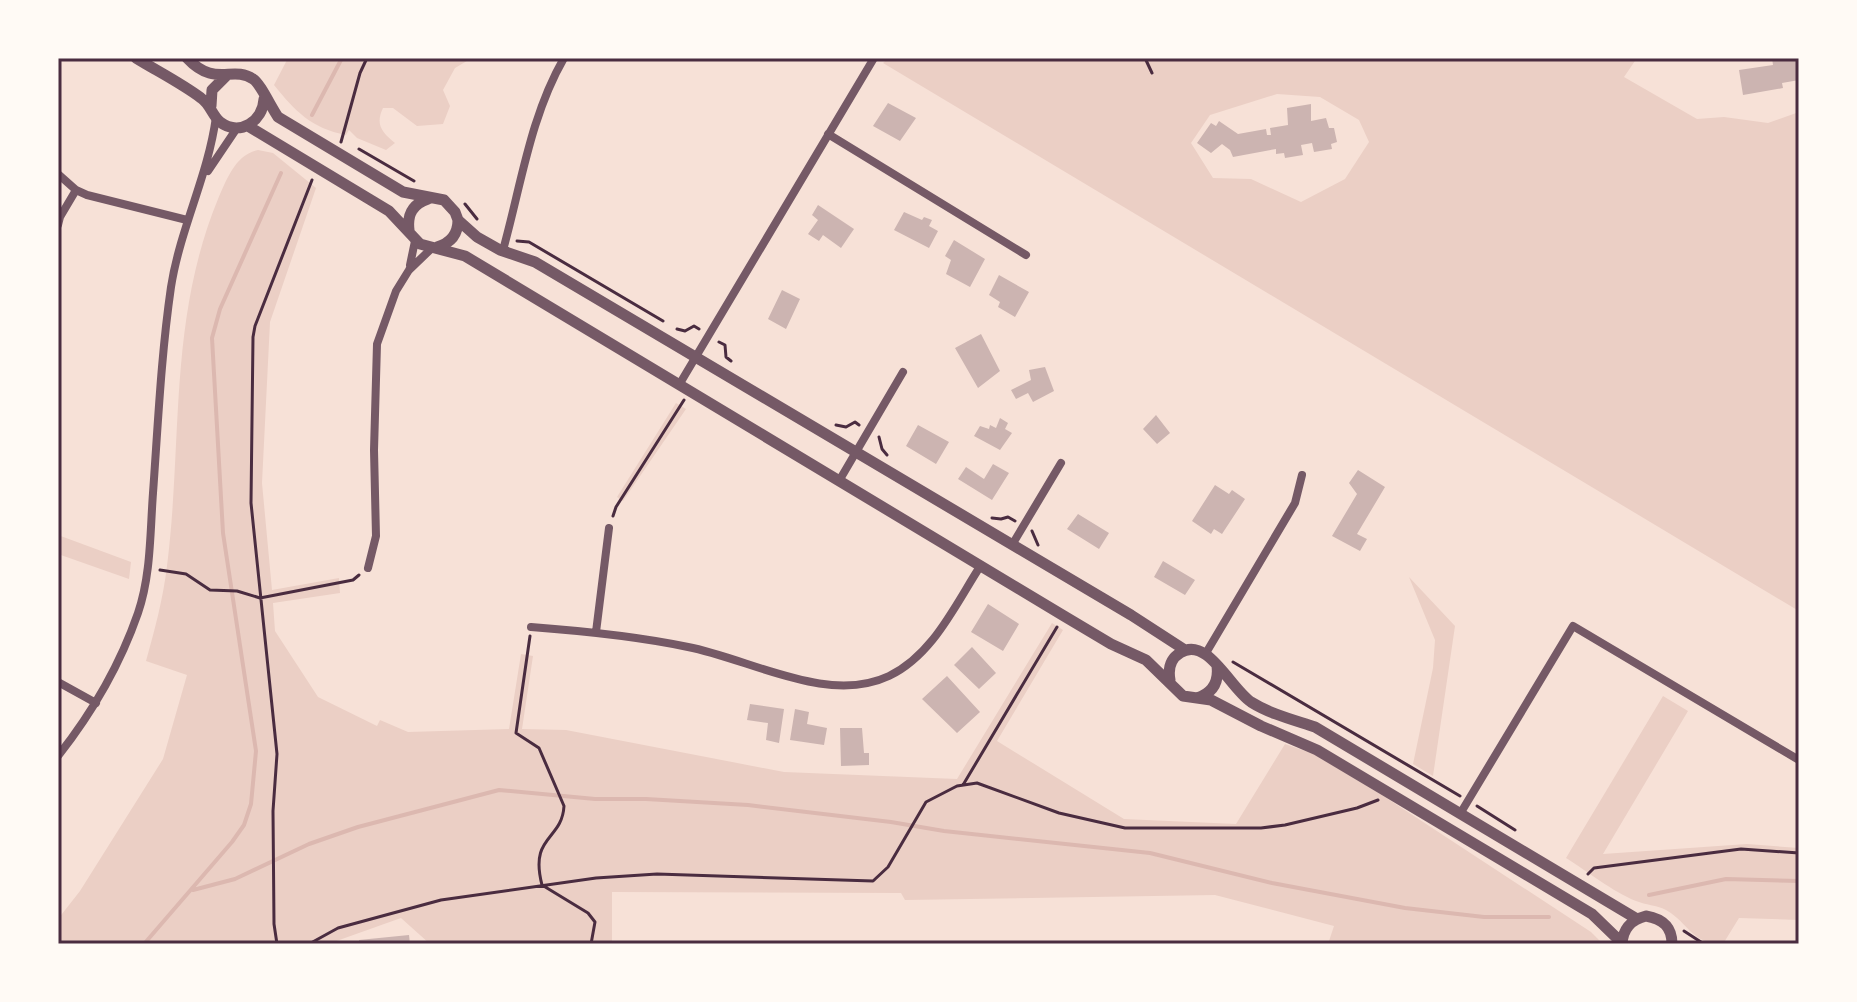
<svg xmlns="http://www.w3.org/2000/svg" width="1857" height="1002" font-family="Barlow,sans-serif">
  <rect width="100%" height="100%" fill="#f7e1d7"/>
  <!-- green -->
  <path fill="#ebcfc5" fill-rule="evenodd" d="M288,58H472L455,68L443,90L450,106L443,124L417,126L393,108H383C375,125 382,132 395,143L386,150L357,138L349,130L346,135C311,128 295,111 274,85Z
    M888,58H1637L1624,77L1697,119L1724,117L1768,123L1799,112V611L883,63ZM1277,94L1320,97L1359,120L1369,142L1345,179L1301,202L1251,179L1213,178L1191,143L1210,115Z
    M258,150L273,153L316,188L270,322L262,483L272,590L339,578L340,593L273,603L275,631L318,697L377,726L380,720L408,732L509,729L521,654L533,656L522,729L566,730L784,772L957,779L1052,623L1063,630L997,741L1124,819L1236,824L1285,744L1314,754L1385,797L1591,932L1603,944H1328L1334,926L1215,895L905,900L901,893L612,892V944H430L401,918L328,944H58V919L80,891L163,759L187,675L146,661C155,629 163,599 167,566C183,439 168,321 218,199C227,179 235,155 258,150Z
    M676,403L686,409L623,501L617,497Z
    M58,535L131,562L129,579L58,554Z
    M1409,577L1455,626L1433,776L1413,764L1433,668L1435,640Z
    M1663,696L1688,711L1603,854L1747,844L1799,848V920L1739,918L1723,944C1691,944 1689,923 1666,910C1656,905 1646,905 1636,901C1613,892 1587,871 1566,858Z"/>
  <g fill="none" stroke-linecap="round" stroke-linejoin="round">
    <!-- stream -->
    <path stroke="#dcb8b0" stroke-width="4" d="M312,115L342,58
      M193,890L235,879L309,844L358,827L499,790L595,799H646L748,805L891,822L944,831L1150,853L1272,883L1405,908L1484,917H1549
      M1649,895L1726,879L1799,881
      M144,944L232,842L244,825L251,804L256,751L223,533L212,338L220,309L281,173"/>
  </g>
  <!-- building -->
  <path fill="#ccb4b1" d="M1772,58H1799V80L1782,83L1783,88L1743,95L1739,70L1773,65Z
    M888,103L916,118L900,141L873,126Z
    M1311,104V121L1326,118L1329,128H1334L1337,142L1331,144L1332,149L1314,152L1312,143L1301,145L1303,155L1285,158L1284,153L1276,154V149L1233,157L1230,150L1222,144L1211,153L1197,143L1211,123L1216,126L1219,121L1238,134L1266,129L1267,135H1271L1270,128L1288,125L1287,108Z
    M818,205L854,229L841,248L823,235L819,241L808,234L818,220L812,215Z
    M904,212L922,220L924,217L932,220L929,226L938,231L929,248L894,230Z
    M954,240L985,259L970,287L946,274L951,260L945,256Z
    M999,275L1029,292L1015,317L998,307L1000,302L989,295Z
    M782,290L800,299L786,329L768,319Z
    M981,334L1000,371L978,388L955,348Z
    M1045,367L1054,391L1033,402L1028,393L1016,399L1011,390L1031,380L1029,370Z
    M1156,415L1170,433L1157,444L1143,429Z
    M1000,418L1008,423L1005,429L1012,433L1000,450L974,436L980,426L989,429L990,425L996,428Z
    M918,425L949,442L936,464L906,446Z
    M993,464L1009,473L992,500L958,479L966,467L984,479Z
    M1358,470L1385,487L1357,534L1367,539L1360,551L1332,536L1357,494L1349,483Z
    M1215,485L1229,494L1232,490L1245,499L1222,534L1214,529L1211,534L1192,521Z
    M1078,514L1109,533L1099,549L1067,529Z
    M1163,561L1195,580L1185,595L1154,577Z
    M988,604L1019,624L1003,651L971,632Z
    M972,647L996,673L979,689L954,665Z
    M947,676L980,712L957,733L922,699Z
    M750,704L784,709L779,743L766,740L768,723L747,720Z
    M795,709L809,712L807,724L827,728L824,745L790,740Z
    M840,728H862L864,753H869V765L841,766Z
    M409,935L410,944H359V940Z"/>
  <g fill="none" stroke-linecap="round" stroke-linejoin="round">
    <!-- path -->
    <path stroke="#4a2c40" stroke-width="3" d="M1145,58L1152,73
      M341,142L360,73L367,58
      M359,149L414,181
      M465,204L477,219
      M517,241L529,242L663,321
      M677,329L685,331L694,326L699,329
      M719,342L725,345L726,357L731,361
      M836,425L846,427L855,422L859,425
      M879,437L882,449L887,455
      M613,516L616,507L684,400
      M992,518L1001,519L1008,517L1015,521
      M1032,531L1038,545
      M160,570L186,574L210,590L237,591L260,598L353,580L359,575
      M530,636L516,733L539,748L564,806C562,841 529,835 542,885L588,913L595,922L591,944
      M1233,662L1460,796
      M963,785L1057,627
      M1477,806L1515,830
      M1588,874L1594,868L1741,849L1799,853
      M1684,931L1704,944
      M277,944L274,924L273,811L277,754L251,503L253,337L255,326L312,180
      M309,944L338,928L441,900L596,878L657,874L873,881L888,867L926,802L957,786L977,783L1059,813L1125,828H1261L1285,825L1357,808L1378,800"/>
    <!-- minor -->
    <path stroke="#755966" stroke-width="8" d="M828,134L1026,255
      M208,171L237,128
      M58,174L76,190L87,195L187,220
      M58,225L60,217L76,190
      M503,250C521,186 530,117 564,58
      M410,265L415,241
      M679,385L874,58
      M839,481L903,372
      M1012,545L1061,463
      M368,568L376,536L374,450L377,344L396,291L409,270L432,248
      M531,627C584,631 636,636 688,647C750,659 828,705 889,676C933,655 955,605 981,565
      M596,632L609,528
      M1206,653L1295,503L1302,475
      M58,682L96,703
      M58,756C92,713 120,665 138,613C151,575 150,533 153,493C158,424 161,356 171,287C180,229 208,176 216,117
      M1460,814L1573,626L1799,760"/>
    <!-- tertiary -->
    <path stroke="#755966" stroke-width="11" d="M136,58C157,71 181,83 201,98C210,104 212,115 220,122C240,137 263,121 264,99
      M187,58C215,88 232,65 253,79C260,83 271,107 278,117L403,192L444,200L455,212L458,220L477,237L500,250L535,262L1131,615L1185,650
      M211,106L212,90L226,76
      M248,126L389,211L420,244L465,256L500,277L1064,616L1111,644L1146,660L1183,696L1211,700L1261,726L1317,750L1592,914L1622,943
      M409,230C407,214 413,204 428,199
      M437,247C451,243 458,234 458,220
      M1170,680C1168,669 1170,659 1180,653C1207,635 1230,688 1251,702C1270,714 1294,720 1315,727L1637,919
      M1197,698C1213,693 1219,682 1217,666
      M1622,944C1623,928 1631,920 1646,916C1663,919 1672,927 1672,944"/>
  </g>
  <!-- border -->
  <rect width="1857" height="1002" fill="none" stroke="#fffaf5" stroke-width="120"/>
  <rect x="60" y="60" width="1737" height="882" fill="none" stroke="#4a2c40" stroke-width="3"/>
</svg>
